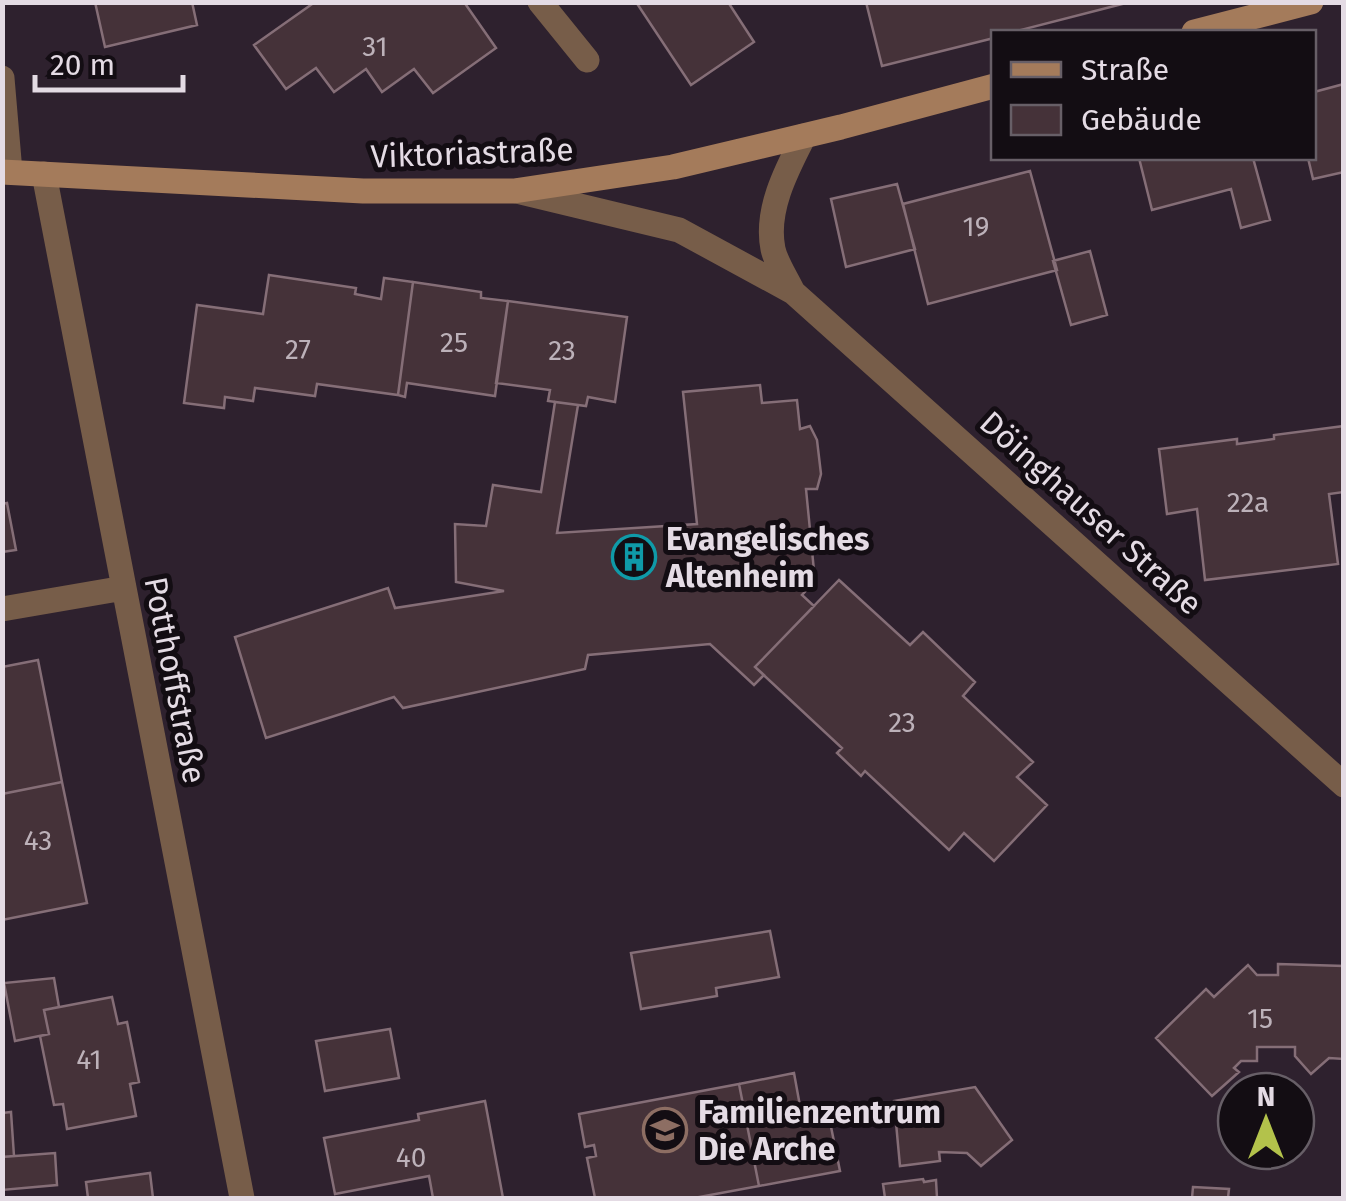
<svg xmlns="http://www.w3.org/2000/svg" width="1346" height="1201" font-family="'Fira Sans',sans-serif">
  <rect width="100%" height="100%" fill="#2e212e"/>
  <!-- building -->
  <path fill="#453239" stroke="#856e77" stroke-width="2.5" d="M95,2H192L197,25L105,47Z
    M315,2H464L496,48L433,93L414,69L382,92L366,69L334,92L316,68L286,89L254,45Z
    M636,2H728L754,42L691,85Z
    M866,2H1130L1013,32H994V38L882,66Z
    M1344,84V172L1313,179L1308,158H1314V92Z
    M1139,158H1253L1270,220L1241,228L1231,189L1152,210Z
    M1030,171L1057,270L928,304L903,204Z
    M897,184L915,249L846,267L831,199Z
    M1090,251L1107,315L1071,325L1053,261Z
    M269,275L356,288L355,294L381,299L384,278L413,282L398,395L317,384L315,396L255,388L253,401L225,397L224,408L184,403L197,305L263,314Z
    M413,282L481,292V298L508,301L495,396L407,383L405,397L398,395Z
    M508,301L627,317L615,402L588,397L586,406L548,401L550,390L496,383Z
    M760,385L762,403L797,400L800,429L810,426L817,440L821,474L817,489H806L815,581L802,595L814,606L755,667L764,675L754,685L710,644L588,655L585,669L403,708L394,697L266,738L235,637L388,588L395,608L504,591L456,582L455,524L486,526L493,485L541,492L555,402L578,405L557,533L697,524L683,392Z
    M1344,426V492L1329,494L1338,564L1205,580L1197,509L1167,514L1159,449L1237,439V444L1274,439V435Z
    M7,503L16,550L2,552V504Z
    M839,580L910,645L923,632L975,682L963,696L1033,762L1017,777L1047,805L994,861L964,833L949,850L865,771L861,776L837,753L842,748L755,667Z
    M38,660L62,782L2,794V667Z
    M62,782L87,903L2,920V794Z
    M770,931L779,977L716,988L717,996L641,1009L631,953Z
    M1278,964L1344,966V1059L1329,1058L1311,1074L1295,1056V1047H1257V1061H1241L1234,1068L1239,1072L1212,1096L1156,1038L1206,989L1214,997L1248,965L1257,975H1278Z
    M54,978L59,1007L44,1010L49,1034L15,1041L4,983Z
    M112,997L118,1024L127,1022L139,1082L130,1084L136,1116L67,1129L63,1104L54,1105L40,1036L49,1034L44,1010Z
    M390,1029L399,1078L325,1091L316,1041Z
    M794,1073L802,1117L828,1112L840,1171L759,1186L739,1084Z
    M739,1084L759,1186L694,1198H595L587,1158L596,1156L594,1145L585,1147L579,1114Z
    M975,1087L1012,1140L981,1166L967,1153L939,1152L940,1161L900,1166L894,1101Z
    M485,1101L503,1198H433L429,1176L335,1194L324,1138L419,1120L418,1114Z
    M11,1112L14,1156L2,1157V1113Z
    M55,1153L57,1185L2,1190V1157Z
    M150,1173L153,1198H88L86,1182Z
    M923,1179L924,1182L936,1180L937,1198H885L883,1184Z
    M1193,1187L1229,1189L1228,1198H1192Z"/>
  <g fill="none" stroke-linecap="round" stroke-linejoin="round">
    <!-- street -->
    <path stroke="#775d49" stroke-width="25" d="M540,2L587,60
      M2,78L10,172
      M44,174L242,1198
      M517,191L679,230L793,292L1344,785
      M793,292C787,279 776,263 773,249C765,210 787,169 804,136
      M2,609L124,588"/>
    <!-- secondary -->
    <path stroke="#a47b5b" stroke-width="25" d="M1194,32L1311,2
      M2,172L363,191H514L673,167L841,127L994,86"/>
  </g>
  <!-- icons -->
  <defs>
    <symbol id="building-ring" viewBox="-11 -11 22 22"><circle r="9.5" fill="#130d13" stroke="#0f9aa8" stroke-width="1.5"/><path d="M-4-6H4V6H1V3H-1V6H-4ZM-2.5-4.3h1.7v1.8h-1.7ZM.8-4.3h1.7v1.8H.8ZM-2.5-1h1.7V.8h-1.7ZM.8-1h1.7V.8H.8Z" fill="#0f9aa8"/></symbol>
    <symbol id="school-ring" viewBox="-11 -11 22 22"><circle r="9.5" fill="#130d13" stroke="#8d6e63" stroke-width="1.5"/><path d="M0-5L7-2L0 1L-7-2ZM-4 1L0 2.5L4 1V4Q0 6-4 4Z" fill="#8d6e63"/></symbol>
  </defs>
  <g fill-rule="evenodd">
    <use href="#building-ring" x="609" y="532" width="50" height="50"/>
    <use href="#school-ring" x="640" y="1105" width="50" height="50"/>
  </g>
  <g text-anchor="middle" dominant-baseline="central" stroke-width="10" stroke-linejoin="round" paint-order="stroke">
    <!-- number labels -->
    <g font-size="28" fill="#bcb1b9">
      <text x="375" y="46">31</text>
      <text x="976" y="226">19</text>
      <text x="454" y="342">25</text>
      <text x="298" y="349">27</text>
      <text x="562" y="350">23</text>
      <text x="1248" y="502">22a</text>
      <text x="902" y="722">23</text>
      <text x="38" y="840">43</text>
      <text x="1260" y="1018">15</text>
      <text x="89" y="1059">41</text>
      <text x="411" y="1157">40</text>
    </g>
    <!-- street labels -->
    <g font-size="32" fill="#e4dbe4" stroke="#130d13">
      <text transform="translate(472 153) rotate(-2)">Viktoriastraße</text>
      <text transform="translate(1091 513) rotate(42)">Döinghauser Straße</text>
      <text transform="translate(175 680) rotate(79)">Potthoffstraße</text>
    </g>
    <!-- poi labels -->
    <g font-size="32" font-weight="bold" fill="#e4dbe4" stroke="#130d13" text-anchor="start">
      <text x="666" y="539">Evangelisches<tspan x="666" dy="37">Altenheim</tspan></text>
      <text x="698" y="1112">Familienzentrum<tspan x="698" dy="37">Die Arche</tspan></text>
    </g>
  </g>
  <!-- border -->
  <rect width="1346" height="1201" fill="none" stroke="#e4dbe4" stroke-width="10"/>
  <!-- legend -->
  <rect x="991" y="30" width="325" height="130" fill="#130d13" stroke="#675f67" stroke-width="2.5"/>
  <rect x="1011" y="62" width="50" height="15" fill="#a47b5b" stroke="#675f67" stroke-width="2.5"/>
  <text x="1081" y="80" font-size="30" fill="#e4dbe4">Straße</text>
  <rect x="1011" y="105" width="50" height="30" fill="#453239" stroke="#675f67" stroke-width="2.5"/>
  <text x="1081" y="130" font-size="30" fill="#e4dbe4">Gebäude</text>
  <!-- north arrow -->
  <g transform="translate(1266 1121)"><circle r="48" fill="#130d13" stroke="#675f67" stroke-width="2.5"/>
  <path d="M0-8L18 38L0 25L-18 38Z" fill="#b3c24b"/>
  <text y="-15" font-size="28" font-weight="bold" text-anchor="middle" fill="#e4dbe4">N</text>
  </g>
  <!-- scale -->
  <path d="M35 75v15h148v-15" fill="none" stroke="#e4dbe4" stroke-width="5"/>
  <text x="50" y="75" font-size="30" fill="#e4dbe4" stroke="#130d13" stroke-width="8" paint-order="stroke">20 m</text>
</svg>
